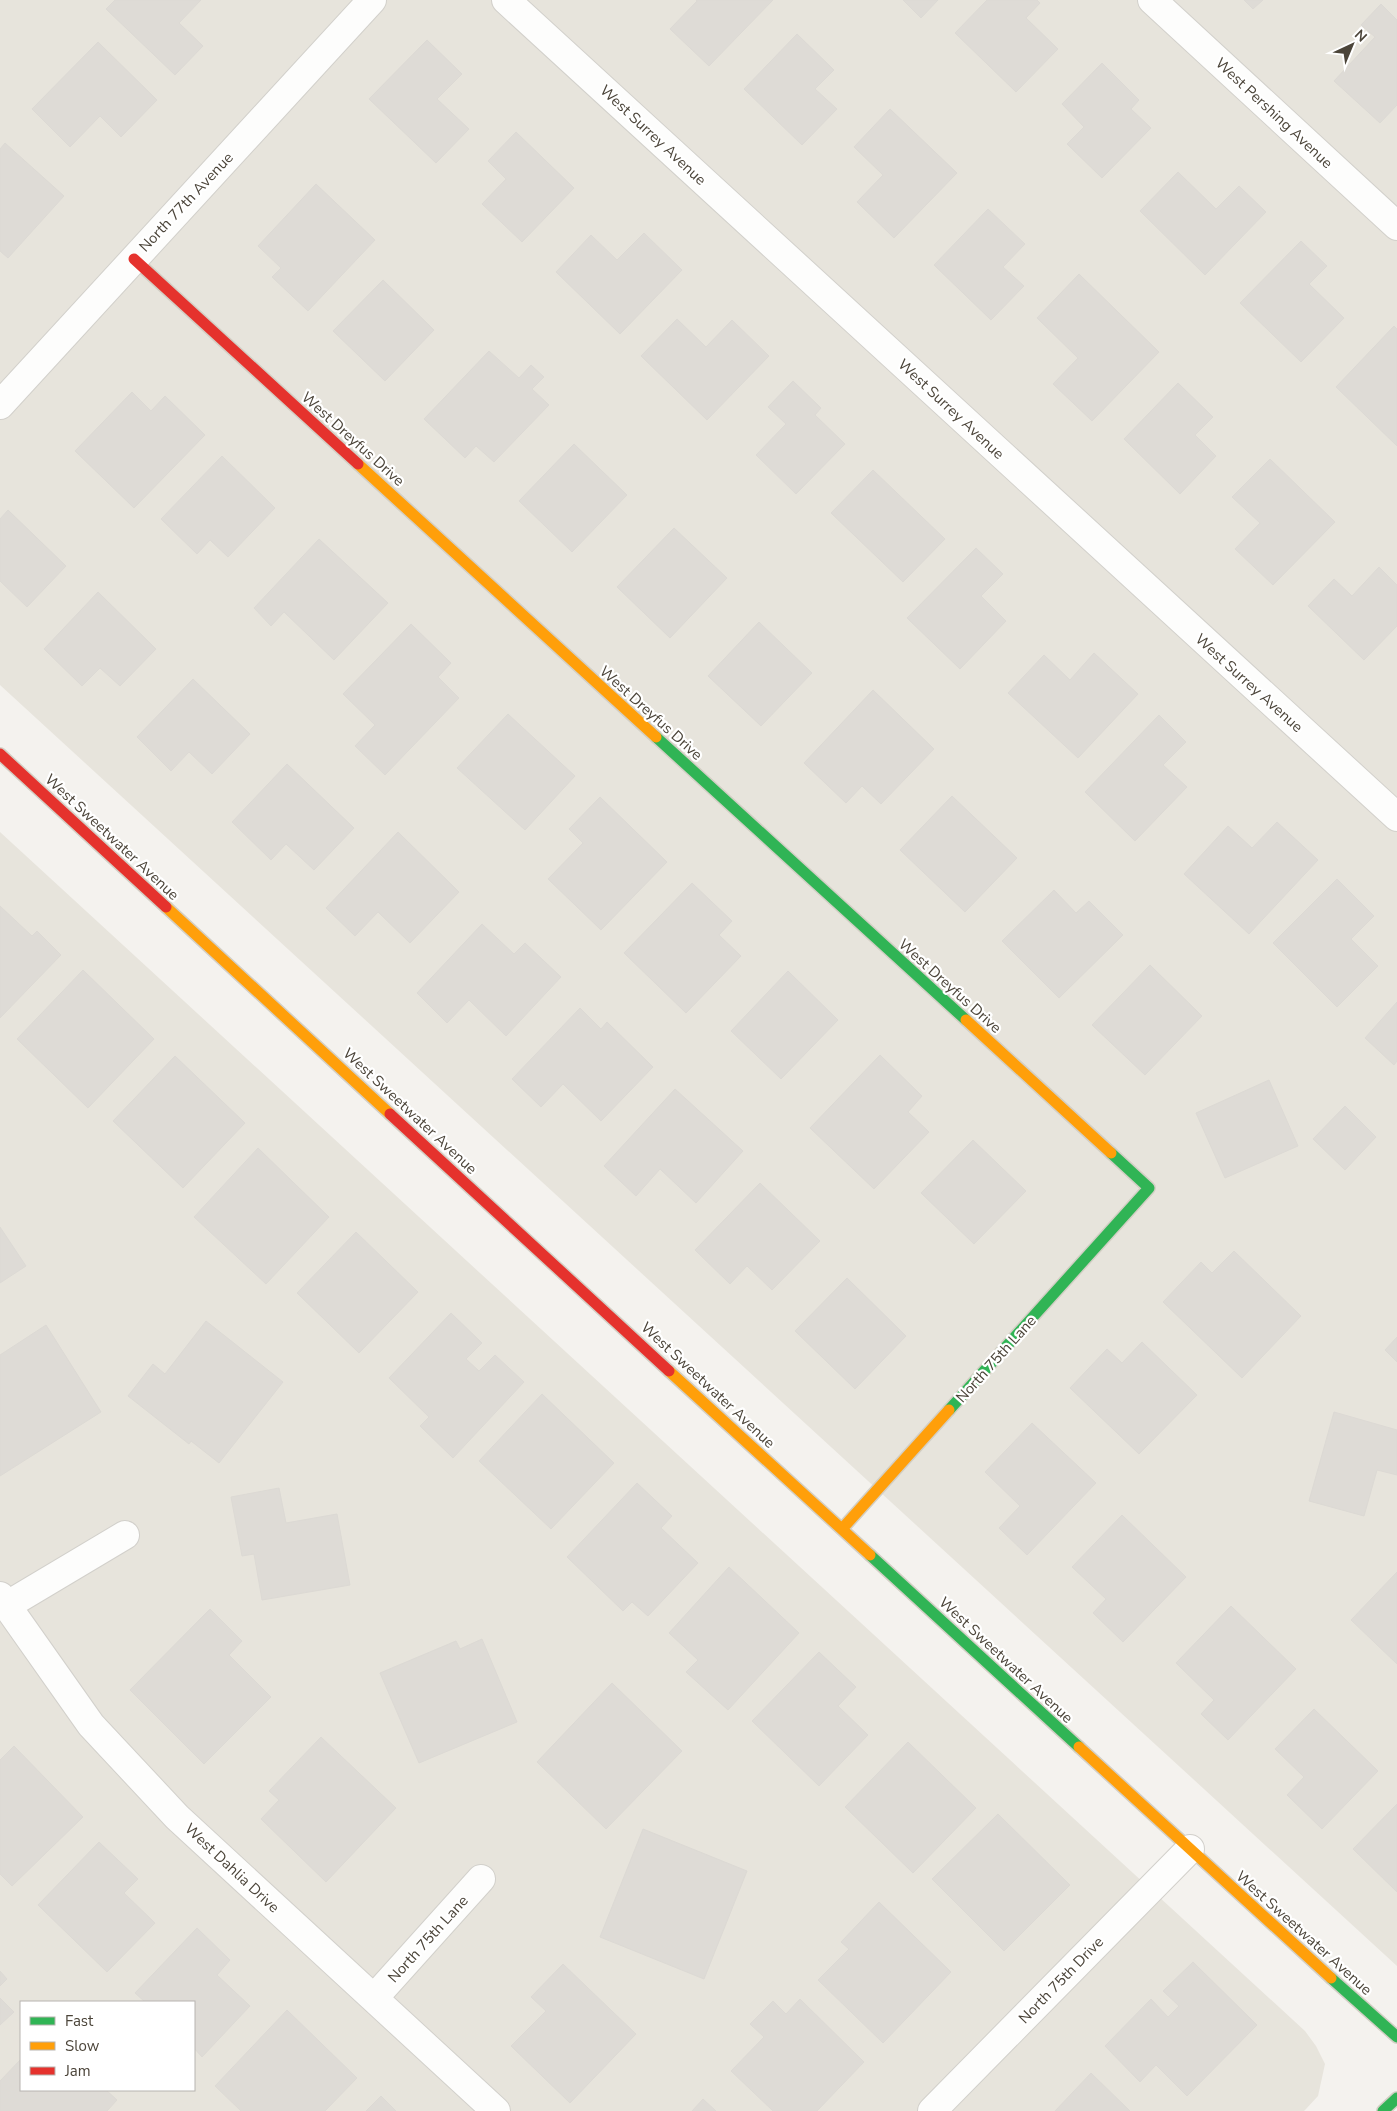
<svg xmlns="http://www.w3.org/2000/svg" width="1397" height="2111" font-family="'Nunito Sans',sans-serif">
  <rect width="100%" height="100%" fill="#f4f2ee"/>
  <!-- residential -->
  <path fill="#e7e4dc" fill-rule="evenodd" d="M0,0H1397V1966L0,685Z
    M0,832L1305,2031L1316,2046L1325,2064L1318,2096L1306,2109L1304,2111H0ZM21,2002H194V2090H21Z"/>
  <!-- building -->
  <path fill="#dedbd6" stroke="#dcd9d4" d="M115,0H201L179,23L203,46L175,75L106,9Z
    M696,0H773L709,66L670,29L697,1Z
    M903,0H938L921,18Z
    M987,0H1037L1040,3L1026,18L1058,49L1016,92L955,33Z
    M1244,0H1263L1253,9Z
    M1381,4L1397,20V105L1380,123L1334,81L1375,37L1361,25Z
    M797,34L834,70L815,89L837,109L802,145L744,89Z
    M427,40L462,74L437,99L469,129L436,163L369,99Z
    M98,42L157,100L121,137L100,116L70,147L32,109Z
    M1102,63L1139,100L1131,109L1151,128L1102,178L1067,144L1084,127L1062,104Z
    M890,109L957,173L894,238L857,202L883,175L854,147Z
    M516,132L574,188L522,242L482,204L506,179L488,161Z
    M5,143L64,196L8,258L0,251V149Z
    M1178,172L1216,209L1239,186L1266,212L1205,275L1140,211Z
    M316,184L375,240L308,311L272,277L281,268L258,246Z
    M988,209L1025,244L1003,267L1024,286L991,320L934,265Z
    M644,233L682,270L620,334L556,272L591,235L617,260Z
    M1301,241L1327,266L1309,284L1344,318L1301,362L1240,303Z
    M1079,274L1159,352L1092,421L1053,384L1078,358L1037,318Z
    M383,280L434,330L385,381L333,331Z
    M677,319L706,347L732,320L769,356L707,420L641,356Z
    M1394,326L1397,329V446L1336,387Z
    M489,351L519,378L531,365L544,377L532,389L549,405L494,462L476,446L465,458L424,419Z
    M793,381L821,408L815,415L845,444L796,494L756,455L786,424L768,407Z
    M1178,383L1213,417L1195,435L1216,456L1180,494L1124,439Z
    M132,392L151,411L165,396L205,435L134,508L75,451Z
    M574,444L627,495L572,552L519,501Z
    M222,456L275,508L228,557L210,540L197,554L161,519Z
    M1270,459L1335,522L1273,585L1235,549L1260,523L1232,497Z
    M873,470L945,539L903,582L831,513Z
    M8,510L66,566L27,607L0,581V519Z
    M674,528L727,578L670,638L617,587Z
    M319,539L388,603L334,660L284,612L271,626L254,608Z
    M976,548L1003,574L981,596L1006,621L960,669L907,618Z
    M1379,567L1397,585V626L1364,660L1308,606L1334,579L1352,596Z
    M98,592L156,649L120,686L100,668L82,686L44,649Z
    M759,622L812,673L761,726L708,676Z
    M411,624L451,663L438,677L459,698L385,775L355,746L375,725L343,694Z
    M1094,653L1138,694L1078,758L1008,693L1044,655L1070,680Z
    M193,679L250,734L212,774L189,752L171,771L137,737Z
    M873,690L934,749L881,804L862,786L846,803L804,763Z
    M508,714L575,776L525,830L457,768Z
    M1159,715L1186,742L1163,765L1187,787L1135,841L1085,792Z
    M287,764L354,828L314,870L286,844L271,860L232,822Z
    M952,796L1017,858L965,912L900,850Z
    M600,797L667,862L601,930L548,879L583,843L569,829Z
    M1277,822L1318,860L1249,934L1184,874L1228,826L1252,848Z
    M398,832L459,892L410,943L378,912L355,936L326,908Z
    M1337,879L1374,916L1351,939L1378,966L1337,1007L1273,943Z
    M692,883L732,921L719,935L741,956L686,1013L624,953Z
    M1054,890L1076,913L1089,901L1123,935L1059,998L1002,941Z
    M0,906L32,936L37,931L61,955L0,1018Z
    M482,924L514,954L525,943L561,977L506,1036L469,1000L447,1023L417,993Z
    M1150,965L1202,1016L1145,1075L1092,1025Z
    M83,970L154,1039L88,1108L17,1039Z
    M788,971L838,1020L781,1079L731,1031Z
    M1397,1002V1061L1394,1065L1365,1038Z
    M580,1008L601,1029L607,1022L653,1067L601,1121L563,1084L541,1107L512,1079Z
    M880,1055L922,1096L908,1112L929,1132L874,1189L810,1128Z
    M175,1056L245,1123L183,1188L113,1121Z
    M1269,1080L1298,1146L1225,1178L1196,1113Z
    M675,1089L743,1151L696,1203L660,1169L636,1196L604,1166Z
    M1345,1106L1376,1137L1345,1170L1313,1139Z
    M973,1140L1026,1191L974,1244L921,1193Z
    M258,1148L329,1217L266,1284L194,1217Z
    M760,1183L820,1241L772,1290L747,1266L730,1284L695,1250Z
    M0,1227L26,1266L0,1283Z
    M356,1232L418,1292L359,1353L297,1293Z
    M1234,1251L1301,1316L1242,1378L1163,1302L1201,1262L1212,1273Z
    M847,1278L906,1336L855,1389L795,1331Z
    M451,1313L482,1343L466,1359L479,1371L495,1355L524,1382L453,1458L420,1426L429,1417L389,1378Z
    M206,1321L283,1382L219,1463L191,1441L189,1444L128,1396L153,1364L165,1374Z
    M46,1325L101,1412L0,1476V1355Z
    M1397,1337V1362L1385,1350Z
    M1142,1342L1197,1395L1139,1454L1070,1388L1107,1349L1122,1363Z
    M542,1394L614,1463L551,1529L479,1461Z
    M1334,1412L1397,1430V1475L1377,1470L1364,1516L1309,1501Z
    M1032,1423L1096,1483L1027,1555L999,1528L1020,1506L985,1472Z
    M637,1483L672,1516L661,1528L698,1563L648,1616L632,1602L623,1611L567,1557Z
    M279,1488L286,1523L337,1514L350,1585L262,1600L254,1554L242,1556L231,1497Z
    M1122,1515L1186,1577L1123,1642L1093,1613L1106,1599L1072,1567Z
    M729,1567L799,1633L728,1710L686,1672L698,1660L669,1633Z
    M1397,1572V1664L1351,1620Z
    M1231,1606L1296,1669L1228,1740L1201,1714L1214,1700L1176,1663Z
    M210,1609L242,1641L229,1655L271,1697L204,1764L130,1690Z
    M482,1639L517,1722L419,1763L380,1673L456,1641L460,1649Z
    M819,1652L856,1687L838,1706L868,1735L819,1786L752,1721Z
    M612,1683L682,1751L606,1829L537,1762Z
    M1314,1709L1378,1771L1322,1829L1287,1795L1304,1777L1275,1749Z
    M321,1737L396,1808L326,1882L261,1819L279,1800L269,1791Z
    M908,1742L976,1808L913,1873L845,1807Z
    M14,1746L83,1817L12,1886L0,1874V1760Z
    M1397,1804V1892L1353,1849Z
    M998,1814L1070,1885L1004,1951L932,1879Z
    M643,1829L747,1871L704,1979L600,1937Z
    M99,1842L138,1879L124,1893L155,1923L107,1972L38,1905Z
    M879,1902L951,1972L883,2043L818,1980L849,1949L841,1942Z
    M197,1928L230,1960L217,1975L250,2006L202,2057L194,2048V2002H145L135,1993Z
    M1193,1962L1257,2025L1187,2096L1156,2065L1140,2082L1105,2046L1151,1999L1168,2017L1179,2006L1163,1991Z
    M563,1964L636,2034L570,2103L511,2046L546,2011L531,1997Z
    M0,1971L7,1979L0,1986Z
    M0,1998L14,2012L0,2025Z
    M800,1999L864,2062L817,2111H773L731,2071L764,2037L750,2024L773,2001L786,2014Z
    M287,2010L357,2078L325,2111H241L215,2086Z
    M21,2059V2090H106L117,2100L107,2111H0V2081Z
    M1091,2073L1130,2111H1055Z
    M381,2096L396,2111H366Z
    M703,2099L716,2111H692Z"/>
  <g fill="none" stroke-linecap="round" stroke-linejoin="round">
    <defs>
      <path id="street" d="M506,0L1397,817
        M1152,0L1397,226
        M0,405L372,0
        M0,1596L91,1725L177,1817L496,2111
        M6,1606L125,1535
        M374,1998L481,1879
        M932,2111L1190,1849"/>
      <path id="fast" d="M656,737L966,1020
        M949,1410L1149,1188L1111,1153
        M870,1555L1079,1747
        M1331,1978L1397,2037
        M1383,2111L1397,2098"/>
      <path id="slow" d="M358,464L656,737
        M166,907L390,1114
        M966,1020L1111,1153
        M669,1371L870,1555
        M842,1529L949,1410
        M1079,1747L1331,1978"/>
      <path id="jam" d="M134,259L358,464
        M0,754L166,907
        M390,1114L669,1371"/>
    </defs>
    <!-- street casing -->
    <use href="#street" stroke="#d2d0cb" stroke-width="30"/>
    <!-- fast casing -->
    <use href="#fast" stroke="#d3cfc5" stroke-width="14"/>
    <!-- slow casing -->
    <use href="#slow" stroke="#d3cfc5" stroke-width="14"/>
    <!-- jam casing -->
    <use href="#jam" stroke="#d3cfc5" stroke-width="14"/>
    <!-- street -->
    <use href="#street" stroke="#fdfdfc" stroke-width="28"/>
    <!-- fast -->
    <use href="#fast" stroke="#30b455" stroke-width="11"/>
    <!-- slow -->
    <use href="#slow" stroke="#ff9f0a" stroke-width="11"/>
    <!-- jam -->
    <use href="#jam" stroke="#e5322d" stroke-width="11"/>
  </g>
  <g text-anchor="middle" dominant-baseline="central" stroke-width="4.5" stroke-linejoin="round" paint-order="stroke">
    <!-- street labels -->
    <g font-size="15" fill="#4b4439" stroke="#fff">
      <text transform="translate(1274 113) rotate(43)">West Pershing Avenue</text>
      <text transform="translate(653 135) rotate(43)">West Surrey Avenue</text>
      <text transform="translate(186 202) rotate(-47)">North 77th Avenue</text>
      <text transform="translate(951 409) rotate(43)">West Surrey Avenue</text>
      <text transform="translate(353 439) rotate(42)">West Dreyfus Drive</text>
      <text transform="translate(1249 683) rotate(42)">West Surrey Avenue</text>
      <text transform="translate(651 713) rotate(42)">West Dreyfus Drive</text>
      <text transform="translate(112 837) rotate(43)">West Sweetwater Avenue</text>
      <text transform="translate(950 986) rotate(42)">West Dreyfus Drive</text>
      <text transform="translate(410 1111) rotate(43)">West Sweetwater Avenue</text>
      <text transform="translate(996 1359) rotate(-48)">North 75th Lane</text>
      <text transform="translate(708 1385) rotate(43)">West Sweetwater Avenue</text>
      <text transform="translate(1006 1660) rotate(43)">West Sweetwater Avenue</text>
      <text transform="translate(232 1868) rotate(43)">West Dahlia Drive</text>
      <text transform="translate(1304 1933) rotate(42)">West Sweetwater Avenue</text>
      <text transform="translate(428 1939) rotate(-48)">North 75th Lane</text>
      <text transform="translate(1061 1980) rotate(-46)">North 75th Drive</text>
    </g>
  </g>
  <!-- legend -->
  <rect x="20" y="2001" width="175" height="90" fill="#ffffff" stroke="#b7b4b0"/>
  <rect x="30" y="2017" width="25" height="8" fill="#30b455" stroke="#b7b4b0"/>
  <text x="65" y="2026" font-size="15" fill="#4b4439">Fast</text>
  <rect x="30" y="2042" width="25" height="8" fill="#ff9f0a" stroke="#b7b4b0"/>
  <text x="65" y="2051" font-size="15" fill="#4b4439">Slow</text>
  <rect x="30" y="2067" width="25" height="8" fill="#e5322d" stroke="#b7b4b0"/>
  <text x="65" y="2076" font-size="15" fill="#4b4439">Jam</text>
  <!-- north arrow -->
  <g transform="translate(1352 45) rotate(44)" stroke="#ffffff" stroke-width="4" paint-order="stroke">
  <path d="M0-4L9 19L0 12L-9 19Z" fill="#4b4439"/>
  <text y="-8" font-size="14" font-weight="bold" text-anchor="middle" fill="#4b4439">N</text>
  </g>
</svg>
